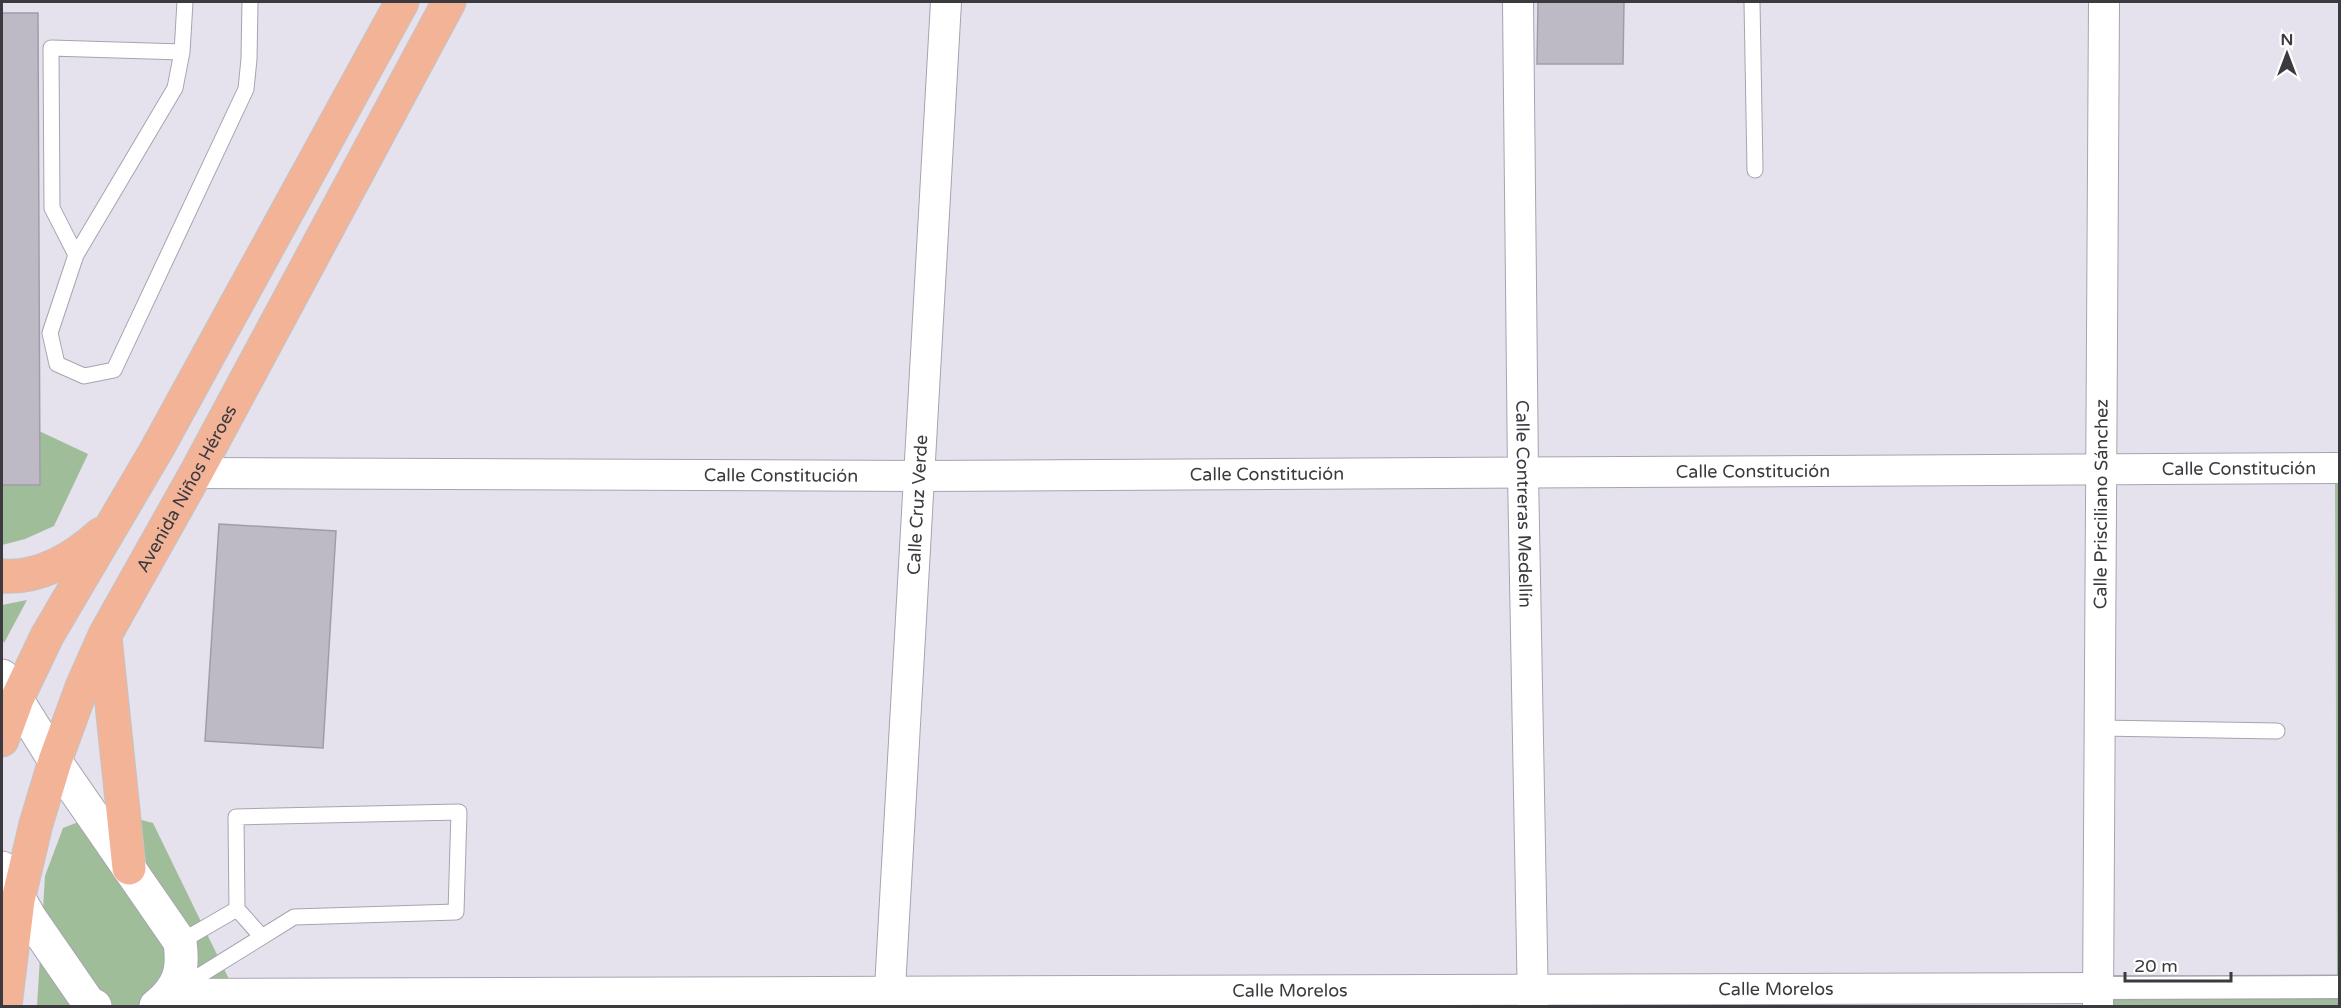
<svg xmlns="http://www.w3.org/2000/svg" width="2341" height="1008" font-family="'Varela Round',sans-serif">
  <rect width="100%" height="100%" fill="#e5e1ed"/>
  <!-- green -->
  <path fill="#9fbd99" d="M39,431L88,454L54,526L25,539L2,545V485H40Z
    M2335,469H2339V1006H2109V975L2337,977Z
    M27,600L4,643L2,638V605Z
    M107,811L153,823L242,1006H37L45,876L63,828Z"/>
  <!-- building -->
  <path fill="#bebac5" stroke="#a09da8" stroke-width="1.5" d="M1538,2H1624L1623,64H1537Z
    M2,13H38L40,485H2Z
    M219,524L336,531L323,748L205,741Z"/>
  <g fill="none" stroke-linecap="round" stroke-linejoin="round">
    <defs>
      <path id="service" d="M185,2L182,52L175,88L76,255L50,333L57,364L84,376L114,370L246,89L249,59L250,2
        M1752,2L1755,170
        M76,255L52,208L51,48L182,52
        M2100,728L2277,731
        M180,942L237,909
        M178,989L294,917L456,912L459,812L236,817L237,909L262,937"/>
      <path id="pedestrian" d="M2097,988L2340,987"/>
      <g id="minor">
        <path id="s1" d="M1518,2L1523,473L1533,1006"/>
        <path id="s2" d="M196,473L920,476L2340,468"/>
        <path id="s3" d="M170,994L2097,988"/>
        <path id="s4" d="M889,1006L946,2"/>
        <path id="s5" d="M2098,1006L2104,2"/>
      </g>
      <path id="secondary" d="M2,676L55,761L180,942C184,971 179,987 156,1006
        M2,868L30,918L88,1002L95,1006"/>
      <g id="primary">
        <path d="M2,576C40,579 73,559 101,534"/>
        <path d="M105,637L129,868"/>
        <path d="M2,740L17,699L47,636L157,449L402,2"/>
        <path id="s6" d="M5,1006L18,900L36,824L55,761L82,687L105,635L196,473L449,2"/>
      </g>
    </defs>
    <!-- service casing -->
    <use href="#service" stroke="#a7a4af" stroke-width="17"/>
    <!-- pedestrian casing -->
    <use href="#pedestrian" stroke="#a7a4af" stroke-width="25"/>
    <!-- minor casing -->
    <use href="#minor" stroke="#a7a4af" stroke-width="32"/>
    <!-- secondary casing -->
    <use href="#secondary" stroke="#a7a4af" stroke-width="35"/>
    <!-- primary casing -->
    <use href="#primary" stroke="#c4c4c5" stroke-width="35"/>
    <!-- service -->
    <use href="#service" stroke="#fff" stroke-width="15"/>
    <!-- pedestrian -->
    <use href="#pedestrian" stroke="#fff" stroke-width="22"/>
    <!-- minor -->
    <use href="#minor" stroke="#fff" stroke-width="30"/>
    <!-- secondary -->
    <use href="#secondary" stroke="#fff" stroke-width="33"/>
    <!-- primary -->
    <use href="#primary" stroke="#f2b397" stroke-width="33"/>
  </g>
  <g text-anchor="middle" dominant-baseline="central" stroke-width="5" stroke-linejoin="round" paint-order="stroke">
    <!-- street labels -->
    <g font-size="18" fill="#3b3a3e" stroke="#fff">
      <text stroke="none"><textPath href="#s2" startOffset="2043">Calle Constitución</textPath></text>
      <text stroke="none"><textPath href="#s2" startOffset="1557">Calle Constitución</textPath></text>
      <text stroke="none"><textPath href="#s2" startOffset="1071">Calle Constitución</textPath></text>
      <text stroke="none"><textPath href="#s2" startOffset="585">Calle Constitución</textPath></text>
      <text stroke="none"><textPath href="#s6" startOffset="554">Avenida Niños Héroes</textPath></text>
      <text stroke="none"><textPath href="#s4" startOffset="502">Calle Cruz Verde</textPath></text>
      <text stroke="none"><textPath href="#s1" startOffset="502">Calle Contreras Medellín</textPath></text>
      <text stroke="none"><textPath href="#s5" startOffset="502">Calle Prisciliano Sánchez</textPath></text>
      <text stroke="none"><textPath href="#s3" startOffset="1606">Calle Morelos</textPath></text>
      <text stroke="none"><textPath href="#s3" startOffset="1120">Calle Morelos</textPath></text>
    </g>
  </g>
  <!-- border -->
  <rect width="2341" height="1008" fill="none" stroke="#3b3a3e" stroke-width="6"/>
  <!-- north arrow -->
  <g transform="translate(2287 54)" stroke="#ffffff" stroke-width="4.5" paint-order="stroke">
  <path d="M0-4.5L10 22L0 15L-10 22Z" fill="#3b3a3e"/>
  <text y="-9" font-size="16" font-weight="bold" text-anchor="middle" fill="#3b3a3e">N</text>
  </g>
  <!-- scale -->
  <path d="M2125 972v9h106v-9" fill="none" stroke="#3b3a3e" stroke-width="3"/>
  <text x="2134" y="972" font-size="18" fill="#3b3a3e" stroke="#ffffff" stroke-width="4.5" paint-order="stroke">20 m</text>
</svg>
